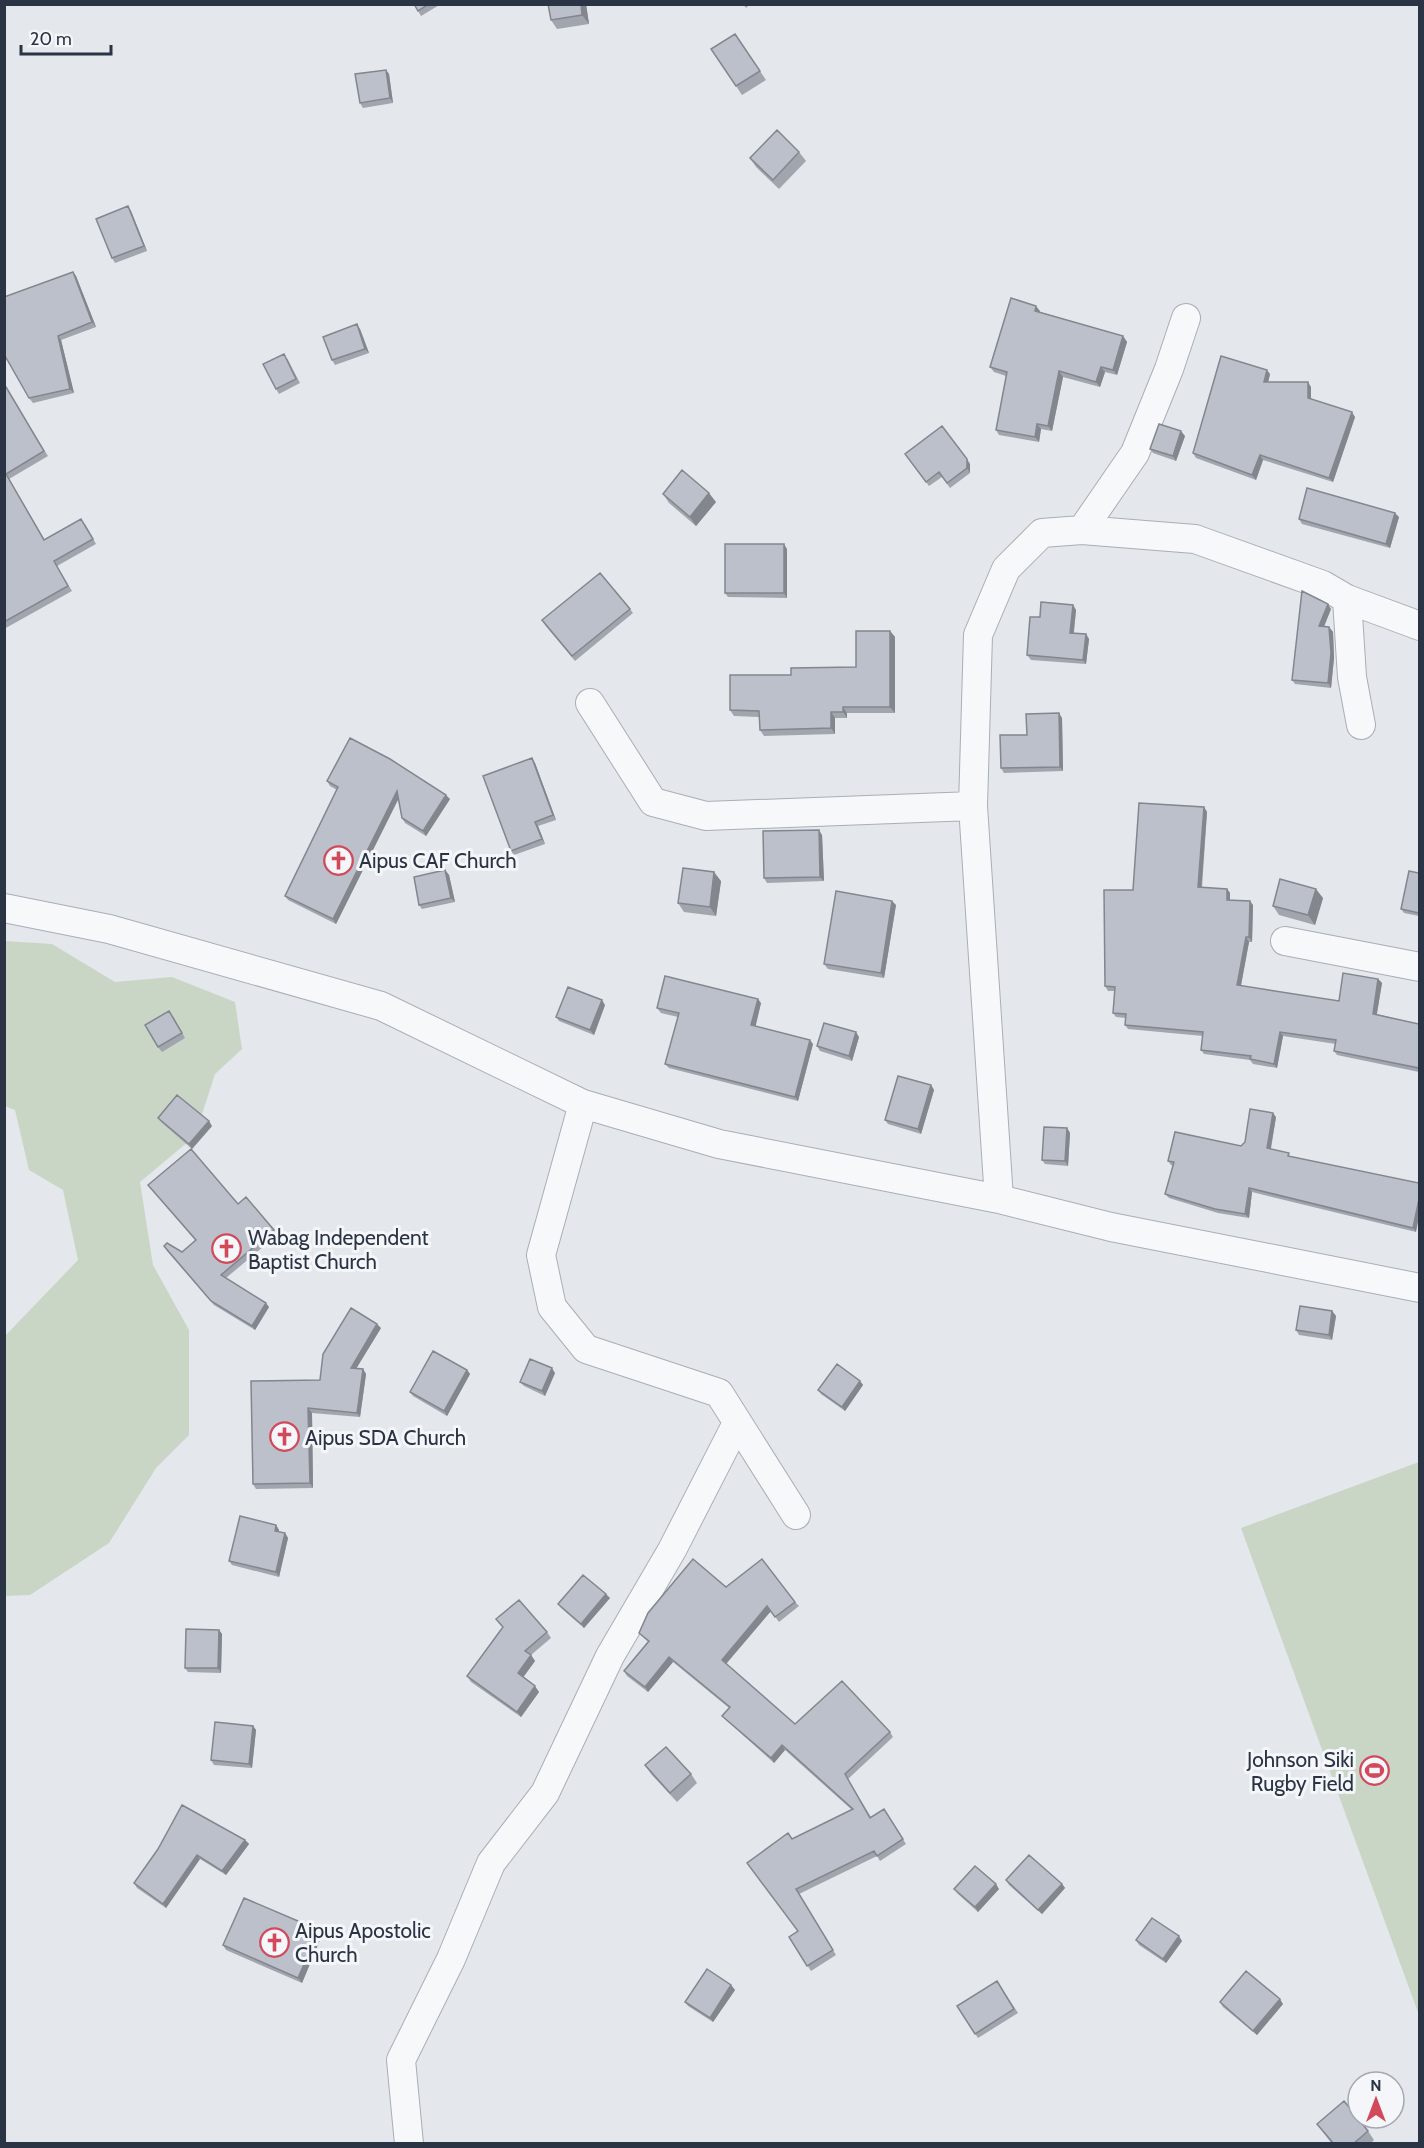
<svg xmlns="http://www.w3.org/2000/svg" width="1424" height="2148" font-family="Cabin,sans-serif">
  <rect width="100%" height="100%" fill="#e4e7ec"/>
  <!-- green -->
  <path fill="#c9d6c5" d="M5,941L52,944L115,982L172,977L235,1002L242,1049L215,1074L195,1136L140,1182L153,1265L189,1330V1435L156,1468L109,1543L30,1595L5,1596L4,1337L78,1260L63,1190L29,1170L15,1110L5,1106Z
    M1419,1462H1420L1419,2015L1241,1528Z"/>
  <g fill="none" stroke-linecap="round" stroke-linejoin="round">
    <defs>
      <path id="minor" d="M1082,530L1135,453L1169,369L1186,318
        M1347,599L1352,677L1361,725
        M590,703L653,802L706,816L973,806
        M4,908L109,929L381,1006L583,1104L719,1144L999,1199L1111,1227L1420,1288
        M1285,941L1420,967
        M583,1104L541,1255L552,1307L586,1349L719,1393L796,1515
        M999,1199L973,806L978,635L1006,569L1042,533L1082,530L1195,539L1323,585L1347,599L1420,626
        M409,2144L401,2060L451,1959L491,1863L545,1793L610,1656L672,1550L737,1423"/>
    </defs>
    <!-- minor casing -->
    <use href="#minor" stroke="#a9aeb7" stroke-width="30"/>
    <!-- minor -->
    <use href="#minor" stroke="#f7f8fa" stroke-width="28"/>
  </g>
  <!-- wall -->
  <path fill="#a1a5ae" d="M414,4H441L421,16Z
    M548,4H586L589,24L557,29L551,20Z
    M743,4H750L746,8Z
    M735,34L766,80L742,95L711,49Z
    M386,70L389,74L393,103L363,108L360,103Z
    M799,152L806,161L779,189L756,167L750,158Z
    M131,211L147,251L115,263L112,258Z
    M73,272L76,276L96,327L61,340L74,393L33,403L29,398Z
    M1040,311V312L1123,336L1127,342L1117,375L1105,372L1100,387L1063,377L1052,431L1041,429L1039,442L999,435L996,430L1006,376L994,372L990,367Z
    M360,329L369,353L335,365L332,360Z
    M287,358L300,383L279,394L276,389Z
    M1270,374L1268,382L1311,387V399L1355,417L1333,482L1263,460L1256,480L1196,458L1193,453Z
    M4,388L48,456L9,479L45,540L85,524L96,544L57,566L72,591L4,629Z
    M1185,436L1176,461L1153,453L1150,449Z
    M905,454L970,464V473L950,488L942,477L929,486Z
    M663,494L716,502L696,526L669,503Z
    M1399,517L1390,548L1302,524L1299,519Z
    M787,549V598L728,597L725,593Z
    M1073,605L1076,610L1074,633L1086,634L1089,639L1086,664L1031,660L1027,655L1040,617Z
    M630,609L633,613L575,661L545,625Z
    M1331,609L1324,627H1329L1333,632L1334,658L1331,688L1295,684L1292,680Z
    M890,631L895,637V713H847V718H835V734L764,736L760,730L759,717L734,716L730,710L791,675L856,667Z
    M1062,718L1063,771L1004,773L1001,768L1027,735Z
    M535,763L556,820L538,826L545,844L514,855L511,851Z
    M327,781L450,799L426,836L405,823L402,818L398,799L336,924L288,900L285,896L337,790L330,786Z
    M1204,807L1207,812L1202,888L1227,889L1230,893V900L1253,905L1252,942H1249L1241,986L1339,1001L1378,979L1382,983L1377,1014L1419,1024V1072L1337,1055L1334,1051L1336,1044L1283,1036L1277,1068L1253,1064L1250,1060L1204,1054L1201,1050L1203,1036L1128,1029L1125,1025L1126,1018L1116,1017L1113,1013L1115,991H1108L1105,986L1133,890Z
    M822,835L824,881L767,883L764,878Z
    M445,870L449,875L455,902L422,909L419,905Z
    M1419,873V916L1404,913L1401,909Z
    M721,881L716,916L684,912L678,903Z
    M1323,898L1315,925L1279,915L1273,906Z
    M896,905L884,978L828,969L824,964Z
    M761,1003L755,1026L813,1044L798,1101L669,1068L665,1064L678,1017L661,1013L657,1008Z
    M605,1005L594,1035L559,1021L556,1017Z
    M173,1016L185,1038L162,1052L158,1047Z
    M859,1037L852,1061L820,1051L817,1046Z
    M931,1085L934,1090L921,1134L888,1124L885,1120Z
    M1276,1117L1271,1149L1292,1157L1419,1183L1416,1232L1252,1192L1249,1218L1218,1213L1169,1198L1165,1194L1173,1166L1171,1165L1168,1161L1241,1146Z
    M158,1118L212,1126L192,1149L161,1122Z
    M1067,1128L1070,1133L1068,1166L1045,1164L1042,1160Z
    M148,1185L238,1204L274,1230L277,1235L226,1278L269,1307L255,1330L214,1305L167,1251L164,1246L182,1252L195,1240Z
    M1332,1311L1336,1316L1332,1340L1299,1335L1296,1330Z
    M381,1328L356,1369H363L366,1374L360,1417L312,1413L313,1488L256,1489L253,1484L320,1380Z
    M467,1370L470,1374L447,1416L413,1396L410,1392Z
    M555,1373L545,1396L524,1386L520,1382Z
    M860,1381L863,1385L845,1411L821,1394L818,1390Z
    M276,1525L279,1530V1532L285,1533L288,1538L279,1577L232,1565L229,1561Z
    M726,1587L795,1602L799,1606L779,1622L771,1611L726,1664L795,1724L890,1732L893,1737L848,1779L871,1817L884,1809L906,1844L880,1861L877,1856L799,1894L836,1955L811,1971L789,1937L798,1931L792,1839L852,1810L785,1750L774,1763L726,1720L722,1716L729,1708L673,1662L648,1692L627,1676L624,1671L648,1642L639,1633Z
    M610,1598L584,1628L561,1608L558,1604Z
    M496,1619L547,1632L551,1638L531,1655L535,1661L523,1677L539,1692L521,1717L471,1682L467,1676L503,1628Z
    M219,1630L222,1634L221,1673L188,1672L185,1668Z
    M253,1726L256,1730L252,1768L214,1765L211,1760Z
    M645,1765L691,1774L697,1783L677,1802L651,1774Z
    M245,1840L249,1844L226,1875L200,1859L166,1908L137,1888L134,1883L158,1849Z
    M1006,1880L1062,1884L1065,1888L1042,1914L1009,1885Z
    M954,1889H999L978,1912L958,1894Z
    M322,1935L302,1983L226,1950L223,1945Z
    M1136,1940L1182,1941L1166,1963L1139,1945Z
    M997,1981L1018,2013L978,2038L957,2006Z
    M731,1985L735,1990L713,2022L688,2006L685,2002Z
    M1220,2002L1283,2004L1257,2035L1223,2007Z
    M1317,2124L1368,2131L1374,2140L1370,2144H1332Z"/>
  <!-- shaded-wall -->
  <path fill="#83868d" d="M581,4H586L589,24L582,15Z
    M386,70L389,74L393,103L390,98Z
    M128,206L131,211L147,251L144,246Z
    M73,272L76,276L96,327L92,322Z
    M1036,306L1040,311L1038,316L1035,311Z
    M357,324L360,329L369,353L365,349Z
    M58,336L61,340L74,393L70,389Z
    M1123,336L1127,342L1117,375L1113,370Z
    M1101,367L1105,372L1100,387L1096,382Z
    M1267,370L1270,374L1267,387L1264,382Z
    M1059,371L1063,377L1052,431L1048,426Z
    M1308,382L1311,387V402L1308,398Z
    M1352,412L1355,417L1333,482L1329,478Z
    M1037,424L1041,429L1039,442L1035,437Z
    M1181,431L1185,436L1176,461L1173,456Z
    M1260,455L1263,460L1256,480L1252,475Z
    M967,459L970,464V473L967,468Z
    M709,493L716,502L696,526L690,517Z
    M1395,513L1399,517L1390,548L1386,544Z
    M784,544L787,549V598L784,593Z
    M1328,604L1331,609L1322,631L1319,626Z
    M1073,605L1076,610L1073,637L1070,633Z
    M1329,627L1333,632L1334,658L1331,688L1328,683Z
    M890,631L895,637V713L890,707Z
    M1086,634L1089,639L1086,664L1083,660Z
    M843,707L847,713V718L843,712Z
    M831,712L835,718V734L831,728Z
    M1059,713L1062,718L1063,771L1060,767Z
    M532,758L535,763L556,820L553,815Z
    M397,791L400,796L336,924L333,919Z
    M446,795L450,799L426,836L423,831Z
    M1204,807L1207,812L1201,892L1198,887Z
    M535,822L538,826L545,844L542,839Z
    M819,830L822,835L824,881L820,877Z
    M445,870L449,875L455,902L451,898Z
    M714,872L721,881L716,916L710,907Z
    M1227,889L1230,893V904L1227,900Z
    M1316,889L1323,898L1315,925L1308,915Z
    M892,901L896,905L884,978L881,973Z
    M1250,901L1253,905L1252,942L1249,937Z
    M1246,937L1249,942L1240,990L1237,985Z
    M1378,979L1382,983L1376,1018L1373,1014Z
    M758,999L761,1003L755,1029L751,1025Z
    M602,1000L605,1005L594,1035L590,1030Z
    M856,1032L859,1037L852,1061L849,1056Z
    M1280,1032L1283,1036L1277,1068L1274,1064Z
    M810,1040L813,1044L798,1101L795,1097Z
    M931,1085L934,1090L921,1134L918,1129Z
    M1273,1113L1276,1117L1270,1152L1267,1148Z
    M209,1121L212,1126L192,1149L189,1144Z
    M1067,1128L1070,1133L1068,1166L1065,1161Z
    M1249,1188L1252,1192L1249,1218L1245,1214Z
    M1419,1199V1217L1416,1232L1413,1228Z
    M266,1303L269,1307L255,1330L252,1326Z
    M1332,1311L1336,1316L1332,1340L1329,1335Z
    M377,1324L381,1328L354,1372L351,1368Z
    M552,1368L555,1373L545,1396L542,1391Z
    M363,1369L366,1374L360,1417L357,1413Z
    M467,1370L470,1374L447,1416L444,1411Z
    M860,1381L863,1385L845,1411L842,1407Z
    M308,1408L312,1413L313,1488L310,1483Z
    M276,1525L279,1530L278,1535L275,1531Z
    M285,1533L288,1538L279,1577L276,1572Z
    M606,1594L610,1598L584,1628L581,1624Z
    M767,1606L771,1611L725,1665L722,1660Z
    M219,1630L222,1634L221,1673L218,1668Z
    M531,1655L535,1661L522,1679L518,1673Z
    M669,1657L673,1662L648,1692L645,1687Z
    M535,1686L539,1692L521,1717L517,1712Z
    M253,1726L256,1730L252,1768L249,1764Z
    M782,1745L785,1750L774,1763L771,1758Z
    M245,1840L249,1844L226,1875L222,1871Z
    M197,1855L200,1859L166,1908L163,1904Z
    M996,1884L999,1889L978,1912L975,1907Z
    M1062,1884L1065,1888L1042,1914L1038,1910Z
    M319,1930L322,1935L302,1983L298,1978Z
    M1179,1936L1182,1941L1166,1963L1163,1959Z
    M731,1985L735,1990L713,2022L710,2018Z
    M1280,1999L1283,2004L1257,2035L1253,2031Z"/>
  <!-- building -->
  <path fill="#bbc0ca" stroke="#83868d" stroke-width="1.5" d="M414,4H429L418,11Z
    M548,4H581L582,15L551,20Z
    M735,34L760,71L736,86L711,49Z
    M386,70L390,98L360,103L355,74Z
    M777,130L799,152L773,180L750,158Z
    M128,206L144,246L112,258L96,219Z
    M73,272L92,322L58,336L70,389L29,398L4,354V297Z
    M1011,298L1036,306L1035,311L1123,336L1113,370L1101,367L1096,382L1059,371L1048,426L1037,424L1035,437L996,430L1007,372L990,367Z
    M357,324L365,349L332,360L323,337Z
    M284,354L296,379L276,389L263,364Z
    M1221,356L1267,370L1264,382H1308V398L1352,412L1329,478L1260,455L1252,475L1193,453Z
    M6,387L44,451L6,474L44,540L81,519L93,539L54,561L68,586L4,622V388Z
    M1159,424L1181,431L1173,456L1150,449Z
    M942,426L967,459V468L947,483L939,472L926,482L905,454Z
    M682,470L709,493L690,517L663,494Z
    M1307,488L1395,513L1386,544L1299,519Z
    M725,544H784V593H725Z
    M600,573L630,609L572,656L542,620Z
    M1302,591L1328,604L1319,626L1329,627L1331,653L1328,683L1292,680Z
    M1041,602L1073,605L1070,633L1086,634L1083,660L1027,655L1030,617H1040Z
    M856,631H890V707H843V712H831V728L760,730L759,711L730,710V675H791V668L856,667Z
    M1059,713L1060,767L1001,768L1000,735H1027L1026,714Z
    M350,738L390,759L446,795L423,831L402,818L397,791L333,919L285,896L338,787L327,781Z
    M532,758L553,815L535,822L542,839L511,851L483,776Z
    M1139,803L1204,807L1198,887L1227,889V900L1250,901L1249,937H1246L1237,985L1339,1001L1343,973L1378,979L1373,1014L1419,1024V1068L1334,1051L1336,1040L1280,1032L1274,1064L1250,1059L1251,1056L1201,1050L1203,1032L1125,1025L1126,1014L1113,1013L1115,987L1105,986L1104,890H1133Z
    M819,830L820,877L764,878L763,831Z
    M683,868L714,872L710,907L678,903Z
    M445,870L451,898L419,905L414,877Z
    M1409,871L1419,873V913L1401,909Z
    M1280,879L1316,889L1308,915L1273,906Z
    M836,891L892,901L881,973L824,964Z
    M665,976L758,999L751,1025L810,1040L795,1097L665,1064L679,1013L657,1008Z
    M568,987L602,1000L590,1030L556,1017Z
    M169,1011L182,1033L158,1047L145,1025Z
    M824,1023L856,1032L849,1056L817,1046Z
    M898,1076L931,1085L918,1129L885,1120Z
    M177,1095L209,1121L189,1144L158,1118Z
    M1250,1109L1273,1113L1267,1148L1289,1153L1288,1156L1419,1183V1199L1413,1228L1249,1188L1245,1214L1215,1209L1165,1194L1174,1162L1168,1161L1175,1132L1241,1146L1245,1142Z
    M1044,1127L1067,1128L1065,1161L1042,1160Z
    M191,1149L238,1204L246,1197L274,1230L221,1275L266,1303L252,1326L211,1301L164,1246L167,1243L182,1252L196,1240L148,1185Z
    M1300,1306L1332,1311L1329,1335L1296,1330Z
    M351,1308L377,1324L351,1368L363,1369L357,1413L308,1408L310,1483L253,1484L251,1381L320,1380L323,1354Z
    M433,1351L467,1370L444,1411L410,1392Z
    M530,1359L552,1368L542,1391L520,1382Z
    M837,1364L860,1381L842,1407L818,1390Z
    M240,1516L276,1525L275,1531L285,1533L276,1572L229,1561Z
    M693,1559L726,1587L762,1559L795,1602L775,1617L767,1606L722,1660L795,1724L842,1681L890,1732L845,1774L870,1818L884,1809L903,1839L877,1856L874,1851L796,1889L833,1950L807,1966L789,1937L798,1931L747,1863L788,1833L792,1839L853,1809L782,1745L771,1758L722,1716L730,1707L669,1657L645,1687L624,1671L649,1641L639,1633L648,1613Z
    M583,1575L606,1594L581,1624L558,1604Z
    M519,1600L547,1632L525,1651L531,1655L518,1673L535,1686L517,1712L467,1676L503,1627L496,1619Z
    M186,1629L219,1630L218,1668H185Z
    M215,1722L253,1726L249,1764L211,1760Z
    M666,1747L691,1774L670,1793L645,1765Z
    M182,1805L245,1840L222,1871L197,1855L163,1904L134,1883L158,1849Z
    M1029,1855L1062,1884L1038,1910L1006,1880Z
    M975,1866L996,1884L975,1907L954,1889Z
    M244,1898L319,1930L298,1978L223,1945Z
    M1152,1918L1179,1936L1163,1959L1136,1940Z
    M707,1969L731,1985L710,2018L685,2002Z
    M1246,1971L1280,1999L1253,2031L1220,2002Z
    M997,1981L1014,2009L975,2034L957,2006Z
    M1344,2101L1368,2131L1353,2144H1334L1317,2124Z"/>
  <!-- icons -->
  <defs>
    <symbol id="church-ring" viewBox="-11 -11 22 22"><circle r="9.5" fill="#f4f6f9" stroke="#d1495b" stroke-width="1.5"/><path d="M-1.2-6h2.4v3.5h3.3v2.4h-3.3V6h-2.4V-.1h-3.3v-2.4h3.3Z" fill="#d1495b"/></symbol>
    <symbol id="stadium-ring" viewBox="-11 -11 22 22"><circle r="9.5" fill="#f4f6f9" stroke="#d1495b" stroke-width="1.5"/><path d="M0-5a6.5 5 0 1 0 0 10a6.5 5 0 1 0 0-10ZM-3.5-1.8h7v3.6h-7Z" fill="#d1495b"/></symbol>
  </defs>
  <g fill-rule="evenodd">
    <use href="#church-ring" x="322" y="844" width="33" height="33"/>
    <use href="#church-ring" x="210" y="1232" width="33" height="33"/>
    <use href="#church-ring" x="268" y="1420" width="33" height="33"/>
    <use href="#stadium-ring" x="1358" y="1754" width="33" height="33"/>
    <use href="#church-ring" x="258" y="1926" width="33" height="33"/>
  </g>
  <g text-anchor="middle" dominant-baseline="central" stroke-width="6" stroke-linejoin="round" paint-order="stroke">
    <!-- poi labels -->
    <g font-size="21" fill="#2b3445" stroke="#f4f6f9" text-anchor="start">
      <text x="359" y="860">Aipus CAF Church</text>
      <text x="248" y="1237">Wabag Independent<tspan x="248" dy="24">Baptist Church</tspan></text>
      <text x="305" y="1437">Aipus SDA Church</text>
      <text x="1354" y="1759" text-anchor="end">Johnson Siki<tspan x="1354" dy="24">Rugby Field</tspan></text>
      <text x="295" y="1930">Aipus Apostolic<tspan x="295" dy="24">Church</tspan></text>
    </g>
  </g>
  <!-- border -->
  <rect width="1424" height="2148" fill="none" stroke="#2b3445" stroke-width="12"/>
  <!-- north arrow -->
  <g transform="translate(1376 2100)"><circle r="28" fill="#f4f6f9" stroke="#a4a8b1" stroke-width="1.5"/>
  <path d="M0-4.5L10 22L0 15L-10 22Z" fill="#d1495b"/>
  <text y="-9" font-size="16" font-weight="bold" text-anchor="middle" fill="#2b3445">N</text>
  </g>
  <!-- scale -->
  <path d="M21 45v9h90v-9" fill="none" stroke="#2b3445" stroke-width="3"/>
  <text x="30" y="45" font-size="18" fill="#2b3445" stroke="#f4f6f9" stroke-width="4.5" paint-order="stroke">20 m</text>
</svg>
